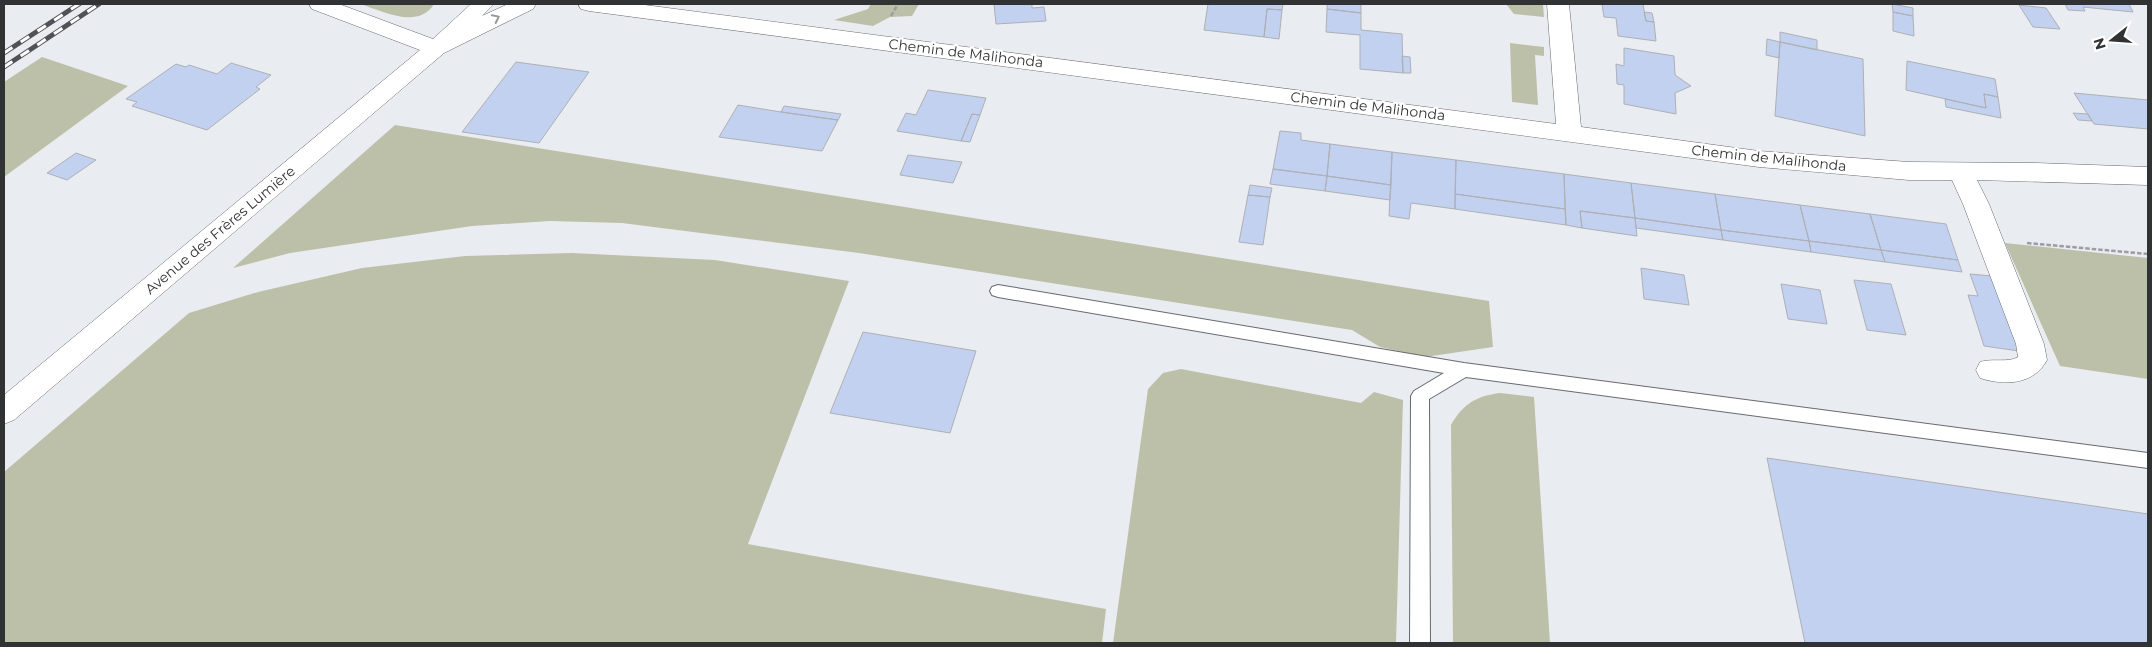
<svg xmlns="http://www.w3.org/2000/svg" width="2152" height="647" font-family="Montserrat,sans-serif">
  <rect width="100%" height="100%" fill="#e9ecf1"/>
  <!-- green -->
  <path fill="#bdc0a8" d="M360,4H434C418,30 383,11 360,4Z
    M871,4H919L912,16L890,17L873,26L834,20L868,9Z
    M1506,4H1543L1544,17L1514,14Z
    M1510,43L1544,47V56L1535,55L1538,105L1512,102Z
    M42,57L128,86L4,177V82Z
    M395,125L1489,301L1493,347L1425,357L1380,347L1352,330L859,253L622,223L550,221L472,226L290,253L233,268Z
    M2005,243L2148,258V379L2060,366Z
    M572,253L715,260L849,281L748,544L1106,609L1102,643H4V472L189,313L258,292L362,268L465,256Z
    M1181,369L1361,403L1374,392L1403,400L1396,643H1113L1148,389L1163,373Z
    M1500,393L1534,397L1550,643H1453L1451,425C1463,404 1476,396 1500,393Z"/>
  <!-- building -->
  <path fill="#c2d1ef" stroke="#aeb0b5" d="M994,4H1032V8L1044,7L1046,21L996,24Z
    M1208,4H1283L1282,10L1267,9L1264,37L1204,30Z
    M1327,4H1361V13L1327,9Z
    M1602,4H1643L1646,21L1654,22L1656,41L1618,36L1616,18L1604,17Z
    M1892,4L1913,8V16L1893,12Z
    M2065,4H2129L2133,12L2083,7L2085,11L2068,10Z
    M2019,5L2046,8L2060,29L2033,27Z
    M1267,9L1282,10L1279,39L1264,37Z
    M1327,9L1361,13V30L1402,34L1403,73L1360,69V35L1326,32Z
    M1644,12L1652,13L1654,22L1646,21Z
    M1893,12L1913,16L1914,36L1893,31Z
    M1780,32L1817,40V50L1780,42Z
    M1767,39L1780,42L1779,58L1766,55Z
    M1780,42L1863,59L1865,136L1775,116Z
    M1624,48L1674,56L1675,75L1691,86L1675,93L1676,114L1624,104V85L1617,84L1616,64L1624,66Z
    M1402,56L1410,57L1411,73H1403Z
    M1907,61L1995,79L1998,97L1984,94L1986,108L1906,90Z
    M516,62L589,72L539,143L462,132Z
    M231,63L271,75L256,87L260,89L207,130L132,106L137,102L126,99L176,64L186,67L189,65L217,74Z
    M928,90L986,98L980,115L972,114L961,141L897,131L906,113L916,115Z
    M2074,93L2148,100V129L2094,124Z
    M1984,94L1998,97L2001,118L1946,107L1945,99L1986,108Z
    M738,105L781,112L838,120L822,151L719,137Z
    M784,106L841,114L838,120L781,112Z
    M2073,113L2088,114L2092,121L2078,120Z
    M972,114L980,115L970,142L961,141Z
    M1280,131L1301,133V140L1330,144L1327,176L1273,169Z
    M1330,144L1392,152L1391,185L1327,176Z
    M1392,152L1456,160L1455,209L1411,203L1409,219L1389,216Z
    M76,153L96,160L67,180L47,173Z
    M908,155L962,162L953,183L900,175Z
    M1456,160L1564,174L1565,209L1455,194Z
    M1273,169L1327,176L1325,191L1270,184Z
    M1564,174L1631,183L1635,218L1580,211L1582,228L1566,225Z
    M1327,176L1391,185L1390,200L1325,191Z
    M1631,183L1715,194L1721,230L1635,218Z
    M1250,185L1272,188L1270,197L1248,195Z
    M1455,194L1565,209L1566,225L1455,209Z
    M1715,194L1800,205L1809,241L1721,230Z
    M1248,195L1270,197L1263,245L1239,242Z
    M1800,205L1870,214L1881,250L1809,241Z
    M1580,211L1635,218L1637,236L1582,228Z
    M1870,214L1946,224L1958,260L1881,250Z
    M1635,218L1721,230L1723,240L1636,228Z
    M1721,230L1809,241L1811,252L1723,240Z
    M1809,241L1881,250L1885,262L1811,252Z
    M1881,250L1958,260L1962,272L1885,262Z
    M1641,268L1684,275L1689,305L1644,299Z
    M1970,274L1992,276L2019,351L1984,346L1968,295L1978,296Z
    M1854,280L1891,284L1906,335L1867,330Z
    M1781,284L1820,290L1827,324L1788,319Z
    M863,332L976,351L950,433L830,413Z
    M1767,458L2148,514V643H1805Z"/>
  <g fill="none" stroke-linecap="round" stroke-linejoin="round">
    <defs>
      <path id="service" d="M998,285L1464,363L2148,453V468L1466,377L1429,399L1430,643H1410L1411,396L1414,391L1444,373L998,297L992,295L990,291L992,287Z"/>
      <path id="minor" d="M309,4H339L433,39L471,4H494L482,16L508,4H536L533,9L444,53L14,420L4,424V395L420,50L312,9Z
        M578,4H637L1556,124L1547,4H1569L1581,127L1759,151L1909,162L2036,163L2148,167V185L1977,180L1989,204L2044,344L2047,360C2034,385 2004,386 1980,378L1976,370L1980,362C1992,358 2009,363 2018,357L2016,344L1963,204L1952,180H1909L1759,167L589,11L581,9Z"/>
    </defs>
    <!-- service casing -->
    <use href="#service" stroke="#67696e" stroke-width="2"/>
    <!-- minor casing -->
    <use href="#minor" stroke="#67696e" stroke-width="1"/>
    <!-- path -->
    <path stroke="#9b9da1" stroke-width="2.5" stroke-dasharray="4.5 2" stroke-linecap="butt" d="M891,16L898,4
      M2027,243L2148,254"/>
    <!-- service -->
    <use href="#service" fill="#fff" fill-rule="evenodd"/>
    <!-- minor -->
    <use href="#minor" fill="#fff" fill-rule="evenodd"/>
    <defs>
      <path id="rail" d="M4,53L79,4
        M4,67L99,4"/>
    </defs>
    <!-- rail casing -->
    <use href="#rail" stroke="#515255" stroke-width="5"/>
    <!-- rail -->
    <use href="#rail" stroke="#fff" stroke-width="3" stroke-dasharray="10" stroke-linecap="butt"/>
  </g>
  <!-- one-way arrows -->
  <defs><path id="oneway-chevron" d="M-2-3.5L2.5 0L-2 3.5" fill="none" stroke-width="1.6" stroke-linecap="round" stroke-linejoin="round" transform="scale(1.25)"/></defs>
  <use stroke="#98989a" href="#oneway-chevron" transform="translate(496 18) rotate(-26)"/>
  <g text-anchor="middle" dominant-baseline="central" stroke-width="4.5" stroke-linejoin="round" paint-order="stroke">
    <!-- street labels -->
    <g font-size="14" fill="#313234" stroke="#fff">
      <text transform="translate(966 53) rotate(7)">Chemin de Malihonda</text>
      <text transform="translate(1368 106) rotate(7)">Chemin de Malihonda</text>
      <text transform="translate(1769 158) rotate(6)">Chemin de Malihonda</text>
      <text transform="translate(220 230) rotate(-40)">Avenue des Frères Lumière</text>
    </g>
  </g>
  <!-- border -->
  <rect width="2152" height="647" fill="none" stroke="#313234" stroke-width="10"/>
  <!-- north arrow -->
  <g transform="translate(2112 40) rotate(253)" stroke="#ffffff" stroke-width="4" paint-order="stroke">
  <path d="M0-4L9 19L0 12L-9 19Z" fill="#313234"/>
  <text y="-8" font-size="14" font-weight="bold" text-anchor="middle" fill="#313234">N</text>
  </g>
</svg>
